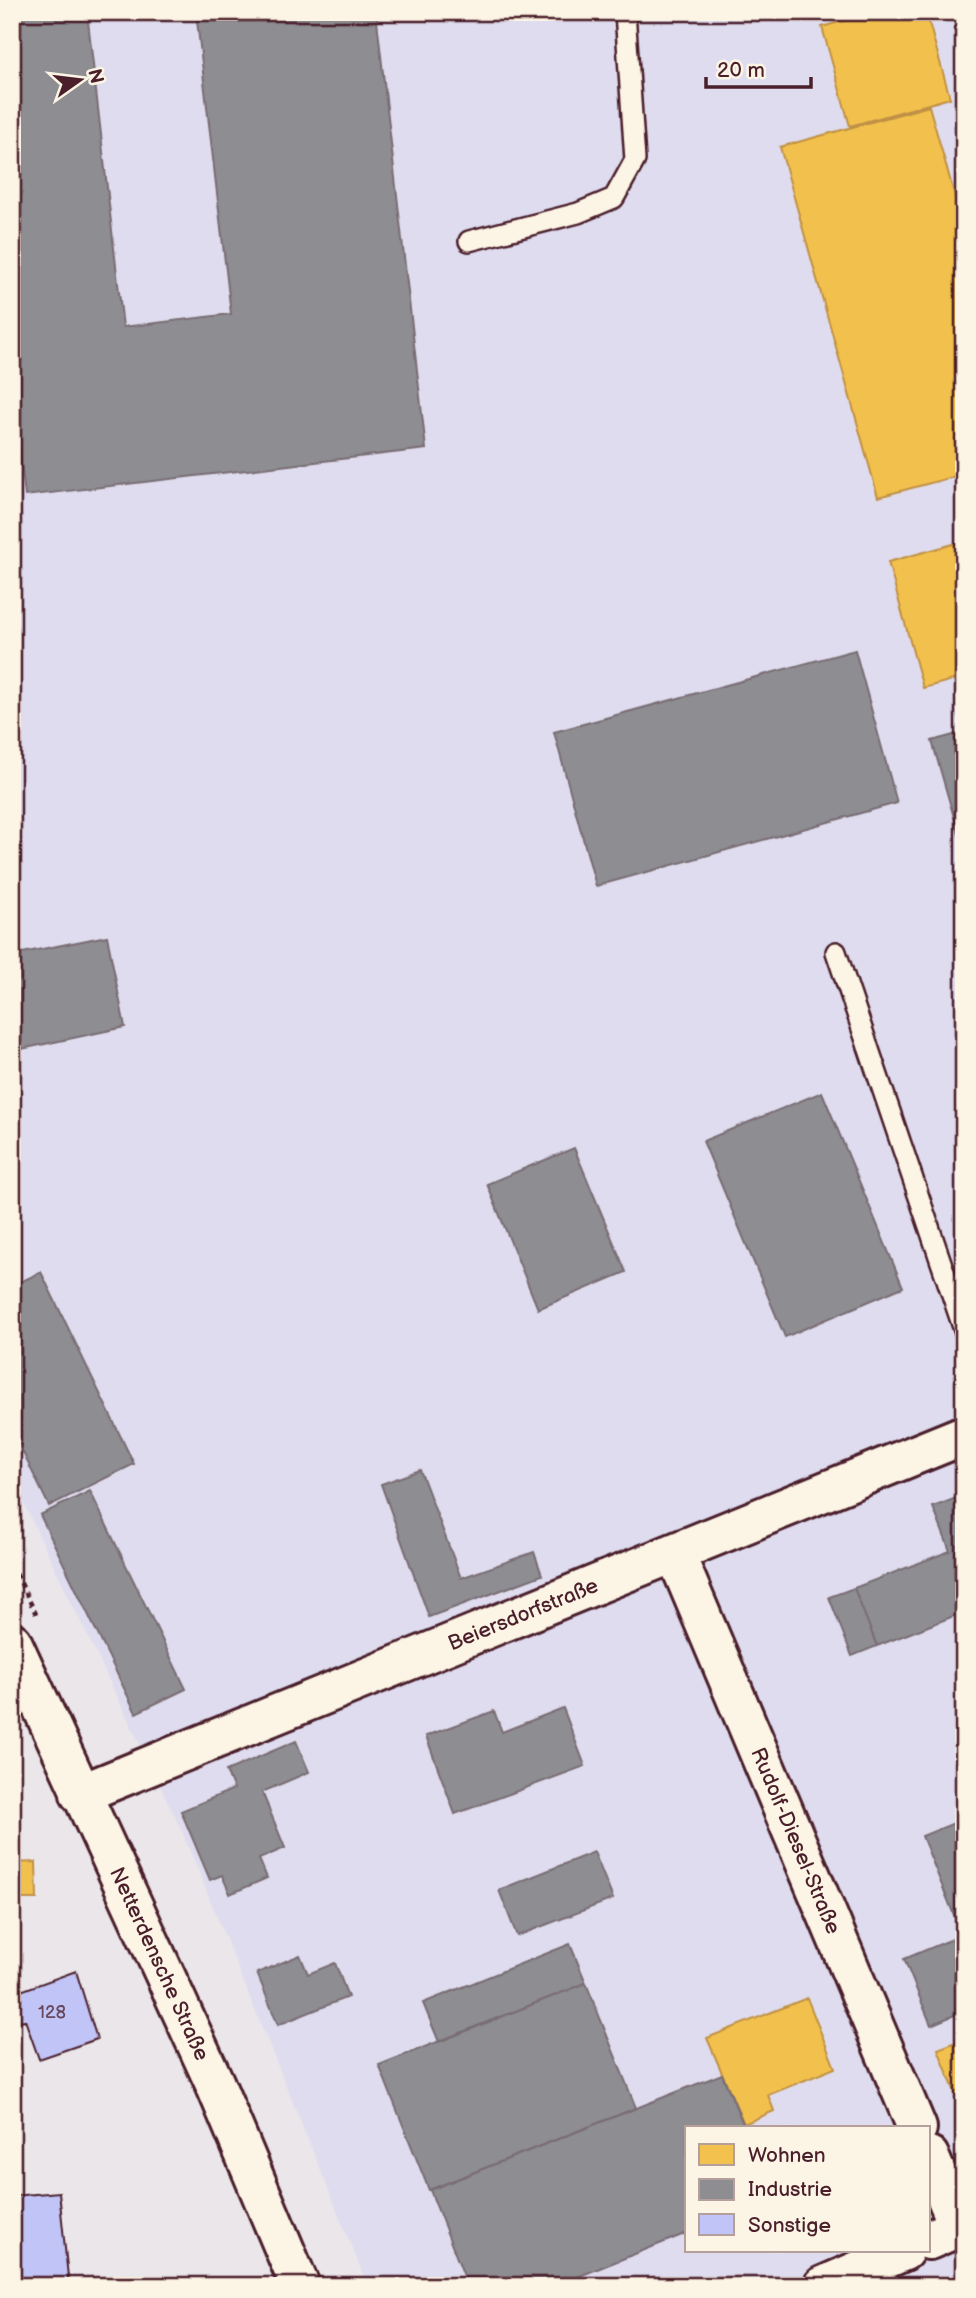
<svg xmlns="http://www.w3.org/2000/svg" width="976" height="2298" font-family="'Balsamiq Sans',sans-serif">
  <rect width="100%" height="100%" fill="#eae6ea"/>
  <filter id="ink" filterUnits="userSpaceOnUse"><feTurbulence type="fractalNoise" baseFrequency=".0143" numOctaves="2"/><feDisplacementMap in="SourceGraphic" scale="14" xChannelSelector="R" yChannelSelector="G"/><feConvolveMatrix kernelMatrix="1 2 1 2 8 2 1 2 1" color-interpolation-filters="sRGB"/></filter>
  <g filter="url(#ink)">
    <!-- built -->
    <path fill="#dedcee" fill-rule="evenodd" d="M12,12H964V2286H368L182,1831L12,1479ZM687,2128H929V2251H687Z"/>
    <!-- homes -->
    <path fill="#f2c14e" stroke="#c09044" stroke-width="2" d="M874,12H926L950,98L850,126L822,27Z
      M929,106L964,228V474L878,497L780,147Z
      M964,541V677L923,688L888,562Z
      M36,1862L37,1899H12V1863Z
      M807,1998L835,2068L768,2095L774,2111L744,2124L707,2038Z
      M964,2039V2109L962,2110L938,2049Z"/>
    <!-- industry -->
    <path fill="#8d8d92" stroke="#796c73" stroke-width="2" d="M12,12H87L123,327L231,314L196,12H376L426,449L25,496L12,386Z
      M855,650L897,803L596,886L554,732Z
      M964,732V852L932,741Z
      M107,936L125,1027L12,1051V955Z
      M822,1092L903,1287L785,1337L703,1141Z
      M574,1148L626,1272L538,1309L487,1184Z
      M41,1272L134,1464L49,1506L12,1430V1286Z
      M420,1470L461,1578L534,1552L542,1575L429,1617L381,1484Z
      M90,1491L186,1689L136,1713L40,1515Z
      M964,1495V1612L877,1646L854,1588L950,1551L933,1507Z
      M854,1588L877,1646L852,1656L829,1597Z
      M563,1708L585,1766L455,1814L426,1736L494,1711L502,1732Z
      M296,1741L309,1772L262,1792L285,1848L259,1859L267,1878L230,1894L222,1875L210,1880L181,1811L234,1789L226,1771Z
      M964,1819V2011L931,2025L904,1959L962,1935L922,1836Z
      M594,1852L613,1899L517,1936L499,1890Z
      M570,1944L586,1983L439,2042L423,2003Z
      M300,1955L308,1974L335,1963L348,1997L278,2025L257,1973Z
      M586,1983L636,2108L429,2190L379,2065Z
      M722,2074L745,2128H687V2233L555,2286H468L430,2190Z"/>
    <!-- building -->
    <path fill="#c1c4f6" stroke="#4a1f2b" stroke-width="2" d="M76,1971L97,2039L39,2059L25,2020L20,2021L12,1994Z
      M59,2192L69,2286H13L12,2196Z"/>
    <g fill="none" stroke-linecap="round" stroke-linejoin="round">
      <defs>
        <path id="service" d="M469,241L578,213L614,198L635,160L625,12
          M836,952L964,1330"/>
        <g id="minor">
          <path id="s1" d="M675,1553L917,2128"/>
          <path id="s2" d="M80,1794L964,1435"/>
          <path d="M929,2156L959,2227L964,2225"/>
          <path d="M929,2240L959,2227"/>
          <path d="M823,2286L904,2251"/>
        </g>
        <g id="tertiary">
          <path id="s3" d="M12,1642L215,2084L300,2286"/>
        </g>
      </defs>
      <!-- service casing -->
      <use href="#service" stroke="#4a1f2b" stroke-width="24"/>
      <!-- minor casing -->
      <use href="#minor" stroke="#4a1f2b" stroke-width="44"/>
      <!-- tertiary casing -->
      <use href="#tertiary" stroke="#4a1f2b" stroke-width="44"/>
      <!-- path -->
      <path stroke="#4a1f2b" stroke-width="4.5" stroke-dasharray="5 5" stroke-linecap="butt" d="M12,1565L36,1614"/>
      <!-- service -->
      <use href="#service" stroke="#fcf5e5" stroke-width="19"/>
      <!-- minor -->
      <use href="#minor" stroke="#fcf5e5" stroke-width="38"/>
      <!-- tertiary -->
      <use href="#tertiary" stroke="#fcf5e5" stroke-width="38"/>
    </g>
  </g>
  <g text-anchor="middle" dominant-baseline="central" stroke-width="7" stroke-linejoin="round" paint-order="stroke">
    <!-- number labels -->
    <g font-size="18" fill="#68485e">
      <text x="52" y="2012">128</text>
    </g>
    <!-- street labels -->
    <g font-size="21" fill="#4a1f2b" stroke="#fcf5e5">
      <text stroke="none"><textPath href="#s2" startOffset="478">Beiersdorfstraße</textPath></text>
      <text stroke="none"><textPath href="#s1" startOffset="312">Rudolf-Diesel-Straße</textPath></text>
      <text stroke="none"><textPath href="#s3" startOffset="354">Netterdensche Straße</textPath></text>
    </g>
  </g>
  <!-- margin -->
  <rect width="976" height="2298" fill="none" stroke="#fcf5e5" stroke-width="42"/>
  <rect x="21" y="21" width="934" height="2256" fill="none" stroke="#4a1f2b" stroke-width="2.5" filter="url(#ink)"/>
  <!-- legend -->
  <rect x="685" y="2126" width="245" height="126" fill="#fcf5e5" stroke="#b59f9b" stroke-width="2"/>
  <rect x="699" y="2144" width="35" height="21" fill="#f2c14e" stroke="#b59f9b" stroke-width="2"/>
  <text x="748" y="2162" font-size="21" fill="#4a1f2b">Wohnen</text>
  <rect x="699" y="2179" width="35" height="21" fill="#8d8d92" stroke="#b59f9b" stroke-width="2"/>
  <text x="748" y="2196" font-size="21" fill="#4a1f2b">Industrie</text>
  <rect x="699" y="2214" width="35" height="21" fill="#c1c4f6" stroke="#b59f9b" stroke-width="2"/>
  <text x="748" y="2232" font-size="21" fill="#4a1f2b">Sonstige</text>
  <!-- north arrow -->
  <g transform="translate(80 80) rotate(76)" stroke="#fcf5e5" stroke-width="5" paint-order="stroke">
  <path d="M0-5L12 26L0 18L-12 26Z" fill="#4a1f2b"/>
  <text y="-10" font-size="19" font-weight="bold" text-anchor="middle" fill="#4a1f2b">N</text>
  </g>
  <!-- scale -->
  <path d="M706 77v10h105v-10" fill="none" stroke="#4a1f2b" stroke-width="3.5"/>
  <text x="717" y="77" font-size="21" fill="#4a1f2b" stroke="#fcf5e5" stroke-width="5" paint-order="stroke">20 m</text>
</svg>
